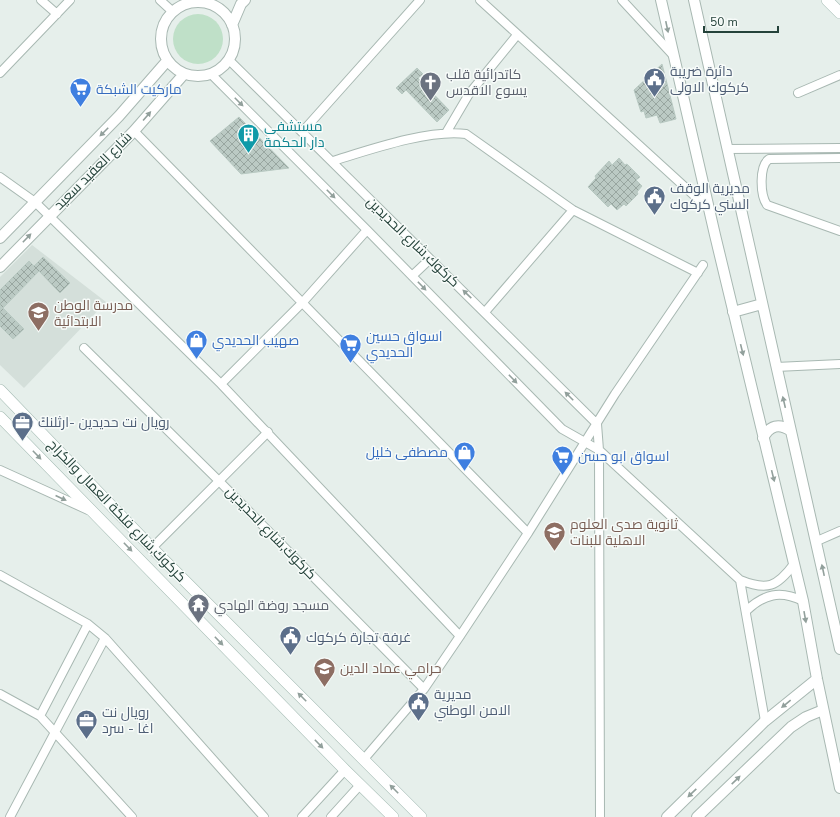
<svg xmlns="http://www.w3.org/2000/svg" width="840" height="817" font-family="'Nunito Sans',Cairo,sans-serif">
  <defs>
    <pattern id="building-cross-hatch" width="8" height="8" patternUnits="userSpaceOnUse"><rect width="8" height="8" fill="#bbcac4"/><path d="M0 0l8 8M0 8l8-8" fill="none" stroke="#98a6a0"/></pattern>
  </defs>
  <rect width="100%" height="100%" fill="#e6efeb"/>
  <!-- built -->
  <path fill="#d4dfda" d="M32,245L106,302L24,388L0,365V277Z"/>
  <!-- green -->
  <path fill="#bfe0c8" d="M173 39a25 25 0 1 1 50 0a25 25 0 1 1-50 0Z"/>
  <!-- building -->
  <path fill="url(#building-cross-hatch)" stroke="#b8c9c2" d="M662,64L676,119L660,123L657,115L646,118L644,111L641,112L634,90Z
    M417,68L423,74L418,78L449,110L437,122L406,90L402,94L396,88Z
    M239,117L289,168L241,174L210,141Z
    M619,158L625,165L627,164L640,177L636,180L642,186L637,192L638,194L626,206L624,204L617,210L611,204L608,207L588,187L596,178L595,176L609,161L612,165Z
    M43,257L70,283L60,293L39,271L3,308L24,329L13,339L0,326V290L29,261L34,266Z"/>
  <g fill="none" stroke-linecap="round" stroke-linejoin="round">
    <defs>
      <path id="minor" d="M41,0L57,14
        M160,0L173,12
        M480,0L709,209
        M622,0L673,55
        M229,60L597,424L599,450L600,817
        M0,73L70,0
        M211,74L367,230L562,429L599,450L740,580L765,721
        M798,93L840,75
        M134,131L528,533
        M303,131L420,0
        M446,133L469,94L517,35
        M727,149L840,148
        M840,158L769,159C759,166 760,195 767,205L840,231
        M333,161C369,150 429,129 466,134L573,210L698,273
        M0,177L35,202L221,384L460,636
        M412,276L430,259
        M485,312L573,210
        M84,348L218,480L424,689
        M776,367L840,364
        M221,384L303,302L367,230
        M0,470L88,510
        M817,541L840,531
        M152,548L268,432
        M0,575L88,624L105,638L264,817
        M740,580C767,591 777,587 794,564
        M746,611C764,594 780,590 803,601
        M0,694L40,716L132,817
        M40,716L88,624
        M364,759L424,689L460,636L528,533L615,394L703,265
        M10,817L105,638
        M302,817L345,770
        M331,817L360,785"/>
      <path id="tertiary" d="M661,0L715,235L803,601L817,679L840,788
        M694,0L840,649
        M161 39a37 37 0 1 1 74 0a37 37 0 1 1-74 0Z
        M232,25L241,4L245,0
        M0,238L119,116L167,61
        M0,267L134,131L184,74
        M733,312L762,304
        M763,438C770,425 779,423 791,431
        M667,817L765,721L817,679
        M697,817L791,727L806,717L823,710"/>
      <path id="secondary" d="M827,0L840,13
        M0,390L152,548L421,817
        M0,417L345,770L393,817"/>
    </defs>
    <!-- minor casing -->
    <use href="#minor" stroke="#a8b8b2" stroke-width="10"/>
    <!-- tertiary casing -->
    <use href="#tertiary" stroke="#a8b8b2" stroke-width="12"/>
    <!-- secondary casing -->
    <use href="#secondary" stroke="#a4bbb3" stroke-width="12"/>
    <!-- minor -->
    <use href="#minor" stroke="#fff" stroke-width="8"/>
    <!-- tertiary -->
    <use href="#tertiary" stroke="#fff" stroke-width="10"/>
    <!-- secondary -->
    <use href="#secondary" stroke="#fff" stroke-width="11"/>
  </g>
  <!-- one-way arrows -->
  <defs><path id="oneway-solid" d="M-6-.8H1V-3.2L6.5 0L1 3.2V.8H-6Z"/></defs>
  <g fill="#92a09c">
    <use href="#oneway-solid" transform="translate(667 27) rotate(78)"/>
    <use href="#oneway-solid" transform="translate(239 102) rotate(45)"/>
    <use href="#oneway-solid" transform="translate(147 116) rotate(-49)"/>
    <use href="#oneway-solid" transform="translate(104 132) rotate(135)"/>
    <use href="#oneway-solid" transform="translate(331 194) rotate(45)"/>
    <use href="#oneway-solid" transform="translate(27 238) rotate(-46)"/>
    <use href="#oneway-solid" transform="translate(422 286) rotate(46)"/>
    <use href="#oneway-solid" transform="translate(467 294) rotate(-136)"/>
    <use href="#oneway-solid" transform="translate(742 350) rotate(76)"/>
    <use href="#oneway-solid" transform="translate(513 379) rotate(46)"/>
    <use href="#oneway-solid" transform="translate(569 396) rotate(-135)"/>
    <use href="#oneway-solid" transform="translate(784 402) rotate(-103)"/>
    <use href="#oneway-solid" transform="translate(37 455) rotate(46)"/>
    <use href="#oneway-solid" transform="translate(773 476) rotate(76)"/>
    <use href="#oneway-solid" transform="translate(61 498) rotate(25)"/>
    <use href="#oneway-solid" transform="translate(128 547) rotate(46)"/>
    <use href="#oneway-solid" transform="translate(823 570) rotate(-102)"/>
    <use href="#oneway-solid" transform="translate(805 617) rotate(80)"/>
    <use href="#oneway-solid" transform="translate(219 641) rotate(46)"/>
    <use href="#oneway-solid" transform="translate(302 697) rotate(-135)"/>
    <use href="#oneway-solid" transform="translate(786 704) rotate(141)"/>
    <use href="#oneway-solid" transform="translate(319 744) rotate(46)"/>
    <use href="#oneway-solid" transform="translate(736 780) rotate(-44)"/>
    <use href="#oneway-solid" transform="translate(394 789) rotate(-135)"/>
    <use href="#oneway-solid" transform="translate(692 793) rotate(136)"/>
  </g>
  <!-- icons -->
  <defs>
    <symbol id="civic-pin" viewBox="-11 -11 22 30"><path d="M0 17L-7.5 6A9.5 9.5 0 1 1 7.5 6Z" fill="#5c6f8a" stroke="#f7fbf9"/><path d="M-.6-6.5H3V-4.5H.6V-3L4-1V1h2V6H-6V1h2V-1L-.6-3ZM-1.2 2.5V6h2.4V2.5Z" fill="#fff"/></symbol>
    <symbol id="church-pin" viewBox="-11 -11 22 30"><path d="M0 17L-7.5 6A9.5 9.5 0 1 1 7.5 6Z" fill="#6b7280" stroke="#f7fbf9"/><path d="M-1.2-6h2.4v3.5h3.3v2.4h-3.3V6h-2.4V-.1h-3.3v-2.4h3.3Z" fill="#fff"/></symbol>
    <symbol id="supermarket-pin" viewBox="-11 -11 22 30"><path d="M0 17L-7.5 6A9.5 9.5 0 1 1 7.5 6Z" fill="#3f7fe0" stroke="#f7fbf9"/><path d="M-6-5.5h2.5l.6 2H6L4.5 2H-2.5L-4.4-4H-6ZM-1.5 3.2a1.3 1.3 0 1 0 .1 0ZM3 3.2a1.3 1.3 0 1 0 .1 0Z" fill="#fff"/></symbol>
    <symbol id="building-pin" viewBox="-11 -11 22 30"><path d="M0 17L-7.5 6A9.5 9.5 0 1 1 7.5 6Z" fill="#0f9aa8" stroke="#f7fbf9"/><path d="M-4-6H4V6H1V3H-1V6H-4ZM-2.5-4.3h1.7v1.8h-1.7ZM.8-4.3h1.7v1.8H.8ZM-2.5-1h1.7V.8h-1.7ZM.8-1h1.7V.8H.8Z" fill="#fff"/></symbol>
    <symbol id="school-pin" viewBox="-11 -11 22 30"><path d="M0 17L-7.5 6A9.5 9.5 0 1 1 7.5 6Z" fill="#8d6e63" stroke="#f7fbf9"/><path d="M0-5L7-2L0 1L-7-2ZM-4 1L0 2.5L4 1V4Q0 6-4 4Z" fill="#fff"/></symbol>
    <symbol id="shop-pin" viewBox="-11 -11 22 30"><path d="M0 17L-7.5 6A9.5 9.5 0 1 1 7.5 6Z" fill="#3f7fe0" stroke="#f7fbf9"/><path d="M-5-2.5h2.3a2.7 3.5 0 0 1 5.4 0H5L5.5 6h-11ZM-1.5-2.5h3a1.5 2.3 0 0 0-3 0Z" fill="#fff"/></symbol>
    <symbol id="office-pin" viewBox="-11 -11 22 30"><path d="M0 17L-7.5 6A9.5 9.5 0 1 1 7.5 6Z" fill="#5c6f8a" stroke="#f7fbf9"/><path d="M-6-3h4V-5.5h4V-3h4V5H-6ZM-1-4.5V-3h2v-1.5ZM-6 0V1H6V0Z" fill="#fff"/></symbol>
    <symbol id="temple-pin" viewBox="-11 -11 22 30"><path d="M0 17L-7.5 6A9.5 9.5 0 1 1 7.5 6Z" fill="#6b7280" stroke="#f7fbf9"/><path d="M0-6L5-2H3V0L6.5 2.5H4V6H1.5V3h-3V6H-4V2.5H-6.5L-3 0V-2H-5Z" fill="#fff"/></symbol>
  </defs>
  <g fill-rule="evenodd">
    <use href="#civic-pin" x="642" y="66" width="25" height="34"/>
    <use href="#church-pin" x="418" y="70" width="25" height="34"/>
    <use href="#supermarket-pin" x="68" y="76" width="25" height="34"/>
    <use href="#building-pin" x="236" y="122" width="25" height="34"/>
    <use href="#civic-pin" x="642" y="184" width="25" height="34"/>
    <use href="#school-pin" x="26" y="300" width="25" height="34"/>
    <use href="#shop-pin" x="184" y="328" width="25" height="34"/>
    <use href="#supermarket-pin" x="338" y="332" width="25" height="34"/>
    <use href="#office-pin" x="10" y="410" width="25" height="34"/>
    <use href="#shop-pin" x="452" y="440" width="25" height="34"/>
    <use href="#supermarket-pin" x="550" y="444" width="25" height="34"/>
    <use href="#school-pin" x="542" y="520" width="25" height="34"/>
    <use href="#temple-pin" x="186" y="592" width="25" height="34"/>
    <use href="#civic-pin" x="278" y="624" width="25" height="34"/>
    <use href="#school-pin" x="312" y="656" width="25" height="34"/>
    <use href="#civic-pin" x="406" y="690" width="25" height="34"/>
    <use href="#office-pin" x="74" y="708" width="25" height="34"/>
  </g>
  <g text-anchor="middle" dominant-baseline="central" stroke-width="3" stroke-linejoin="round" paint-order="stroke">
    <!-- service labels -->
    <g font-size="14" fill="#4e5e75" stroke="#f7fbf9" text-anchor="start">
      <text x="670" y="71">دائرة ضريبة<tspan x="670" dy="16">كركوك الاولى</tspan></text>
      <text x="670" y="188">مديرية الوقف<tspan x="670" dy="16">السني كركوك</tspan></text>
      <text x="38" y="422">رويال نت حديدين -ارثلنكً</text>
      <text x="306" y="637">غرفة تجارة كركوك</text>
      <text x="434" y="694">مديرية<tspan x="434" dy="16">الامن الوطني</tspan></text>
      <text x="102" y="712">رويال نت<tspan x="102" dy="16">اغا - سرد</tspan></text>
    </g>
    <!-- worship labels -->
    <g font-size="14" fill="#5b616d" stroke="#f7fbf9" text-anchor="start">
      <text x="446" y="74">كاتدرائية قلب<tspan x="446" dy="16">يسوع الاقدس</tspan></text>
      <text x="214" y="605">مسجد روضة الهادي</text>
    </g>
    <!-- shop labels -->
    <g font-size="14" fill="#366cbe" stroke="#f7fbf9" text-anchor="start">
      <text x="96" y="89">ماركيت الشبكة</text>
      <text x="366" y="336">اسواق حسين<tspan x="366" dy="16">الحديدي</tspan></text>
      <text x="212" y="340">صهيب الحديدي</text>
      <text x="448" y="452" text-anchor="end">مصطفى خليل</text>
      <text x="578" y="456">اسواق ابو حسن</text>
    </g>
    <!-- culture labels -->
    <g font-size="14" fill="#0d838f" stroke="#f7fbf9" text-anchor="start">
      <text x="264" y="126">مستشفى<tspan x="264" dy="16">دار الحكمة</tspan></text>
    </g>
    <!-- street labels -->
    <g font-size="14" fill="#24423a" stroke="#f7fbf9">
      <text transform="translate(93 171) rotate(-45)">شارع العقيد سعيد</text>
      <text transform="translate(413 242) rotate(44)">كركوك,شارع الحديدين</text>
      <text transform="translate(117 511) rotate(46)">كركوك,شارع فلكة العمال والكراج</text>
      <text transform="translate(271 533) rotate(46)">كركوك,شارع الحديدين</text>
    </g>
    <!-- education labels -->
    <g font-size="14" fill="#785e54" stroke="#f7fbf9" text-anchor="start">
      <text x="54" y="305">مدرسة الوطن<tspan x="54" dy="16">الابتدائية</tspan></text>
      <text x="570" y="524">ثانوية صدى العلوم<tspan x="570" dy="16">الاهلية للبنات</tspan></text>
      <text x="340" y="668">حرامي عماد الدين</text>
    </g>
  </g>
  <!-- scale -->
  <path d="M704 26v6h74v-6" fill="none" stroke="#24423a" stroke-width="2"/>
  <text x="710" y="26" font-size="12" fill="#24423a" stroke="#f7fbf9" stroke-width="3" paint-order="stroke">50 m</text>
</svg>
